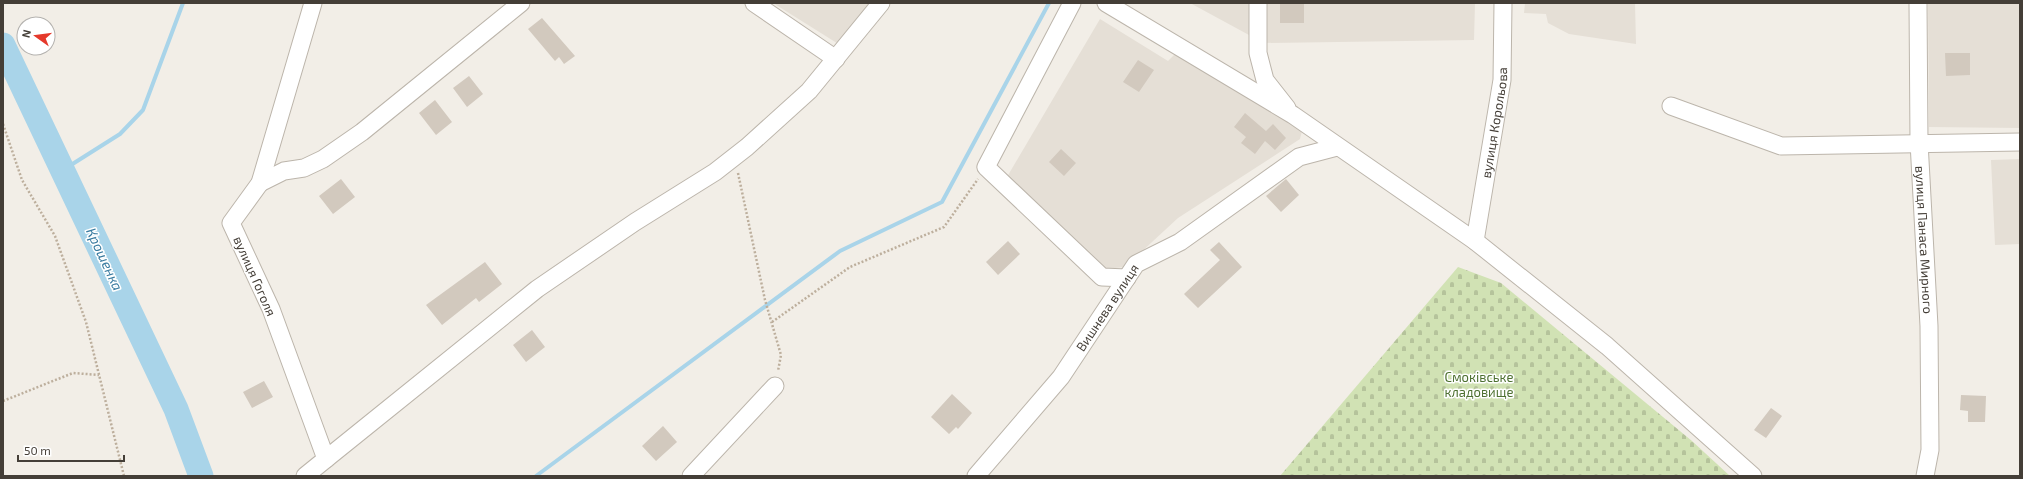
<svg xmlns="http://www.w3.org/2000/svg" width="2023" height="479" font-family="'Exo 2',sans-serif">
  <defs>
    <pattern id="cemetery-stones" width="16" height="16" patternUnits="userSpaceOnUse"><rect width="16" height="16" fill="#d1e2b4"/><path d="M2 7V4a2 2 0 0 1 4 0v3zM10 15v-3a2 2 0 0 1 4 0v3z" fill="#b5c39b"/></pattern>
  </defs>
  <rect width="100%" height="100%" fill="#f2eee7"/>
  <!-- residential -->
  <path fill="#e5dfd6" d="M773,3H870L840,45Z
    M1190,3H1249V35Z
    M1263,3H1475L1474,40L1263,43Z
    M1525,3H1635L1636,44L1569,34L1548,23L1546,14L1524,13Z
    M1928,3H2020V128L1929,127Z
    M1100,19L1168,61L1176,53L1302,131L1300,139L1178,218L1125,267L1105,269L1007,177Z
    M2020,159V244L1995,245L1991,160Z"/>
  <!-- cemetery -->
  <path fill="url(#cemetery-stones)" d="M1458,267L1501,283L1692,441L1730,476H1280Z"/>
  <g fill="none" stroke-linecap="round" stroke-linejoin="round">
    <!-- stream -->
    <path stroke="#a9d4e9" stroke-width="4" d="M63,170L120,134L143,110L183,3
      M536,476L840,251L942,202L1049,3"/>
    <!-- river -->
    <path stroke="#a9d4e9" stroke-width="25" d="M3,45L176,409L201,476"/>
  </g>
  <!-- building -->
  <path fill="#d2c9be" d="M1280,3H1304V23H1280Z
    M542,18L575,56L564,64L559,57L555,61L528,29Z
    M1945,53H1970V75L1946,76Z
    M1138,60L1154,70L1139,92L1123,82Z
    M469,76L483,94L467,107L453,88Z
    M435,100L452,122L436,135L419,113Z
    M1245,113L1266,131L1273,124L1286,138L1275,150L1265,141L1255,154L1241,143L1246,137L1234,127Z
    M1061,149L1076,163L1064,176L1049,162Z
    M341,179L355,197L333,214L319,196Z
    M1286,179L1299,195L1281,212L1266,196Z
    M1008,241L1020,254L998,275L986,262Z
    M1219,242L1242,267L1198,308L1184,294L1220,260L1210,250Z
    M485,262L502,284L479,302L476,298L442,325L426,305Z
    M532,330L545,347L526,362L513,345Z
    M264,381L273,397L252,408L243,392Z
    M952,394L972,413L958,429L956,427L949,434L931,417Z
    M1961,395L1986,396L1985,422H1968V411L1960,410Z
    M1771,408L1782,416L1766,438L1754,430Z
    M663,426L677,442L656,461L642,446Z"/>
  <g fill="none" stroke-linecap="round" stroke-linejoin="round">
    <defs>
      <g id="minor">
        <path d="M754,3L836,59"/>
        <path d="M1072,3L986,167L1102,277L1127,278"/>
        <path d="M1106,3L1293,115L1475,241L1607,346L1753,476"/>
        <path d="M1258,3V53L1265,80L1287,108"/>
        <path id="s1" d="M1918,3L1919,142L1929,326L1930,450L1925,476"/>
        <path d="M1671,106L1781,146L2020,142"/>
        <path d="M260,183L284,171L304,168L323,159L362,132L521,3"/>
        <path id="s2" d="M1475,241L1502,80L1503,3"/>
        <path d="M326,459L537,289L635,222L715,172L747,147L809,91L881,3"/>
        <path d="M305,476L326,459L271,309L231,223L260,183L313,3"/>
        <path d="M691,476L775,386"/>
        <path id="s3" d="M976,476L1061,377L1136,264L1180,242L1299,157L1337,147"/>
      </g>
    </defs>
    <!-- minor casing -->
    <use href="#minor" stroke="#bcb5ab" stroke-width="19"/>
    <!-- path -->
    <path stroke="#bdaf9d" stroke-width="2.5" stroke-dasharray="2 2" stroke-linecap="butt" d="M3,124L22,180L55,236L86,322L124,476
      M738,173L765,300L781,355L778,371
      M772,322L850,267L944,227L978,179
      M3,401L73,373L99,375"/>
    <!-- minor -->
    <use href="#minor" stroke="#fff" stroke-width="17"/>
  </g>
  <g text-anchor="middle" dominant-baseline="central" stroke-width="3" stroke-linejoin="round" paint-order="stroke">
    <!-- street labels -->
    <g font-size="13" fill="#443e37" stroke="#fff">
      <text stroke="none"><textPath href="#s2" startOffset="120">вулиця Корольова</textPath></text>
      <text stroke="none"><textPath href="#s1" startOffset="237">вулиця Панаса Мирного</textPath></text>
      <text transform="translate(255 276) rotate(66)">вулиця Гоголя</text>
      <text stroke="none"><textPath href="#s3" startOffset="214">Вишнева вулиця</textPath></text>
    </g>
    <!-- park labels -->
    <g font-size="13" fill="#4d7030" stroke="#fff">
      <text x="1479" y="377">Смоківське<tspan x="1479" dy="15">кладовище</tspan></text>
    </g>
    <!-- water labels -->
    <g font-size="14" font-style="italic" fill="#387a9f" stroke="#fff">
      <text transform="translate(105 259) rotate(65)">Крошенка</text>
    </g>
  </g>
  <!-- border -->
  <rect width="2023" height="479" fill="none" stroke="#443e37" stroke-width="8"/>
  <!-- north arrow -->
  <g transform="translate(36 36) rotate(284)"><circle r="19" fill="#ffffff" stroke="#b4b2af"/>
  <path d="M0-3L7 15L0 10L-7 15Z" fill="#e5392b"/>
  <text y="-6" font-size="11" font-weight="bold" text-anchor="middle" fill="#443e37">N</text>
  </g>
  <!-- scale -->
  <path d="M18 455v6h106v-6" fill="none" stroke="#443e37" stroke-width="2"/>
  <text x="24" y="455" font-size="12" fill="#443e37" stroke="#ffffff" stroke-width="3" paint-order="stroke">50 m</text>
</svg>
